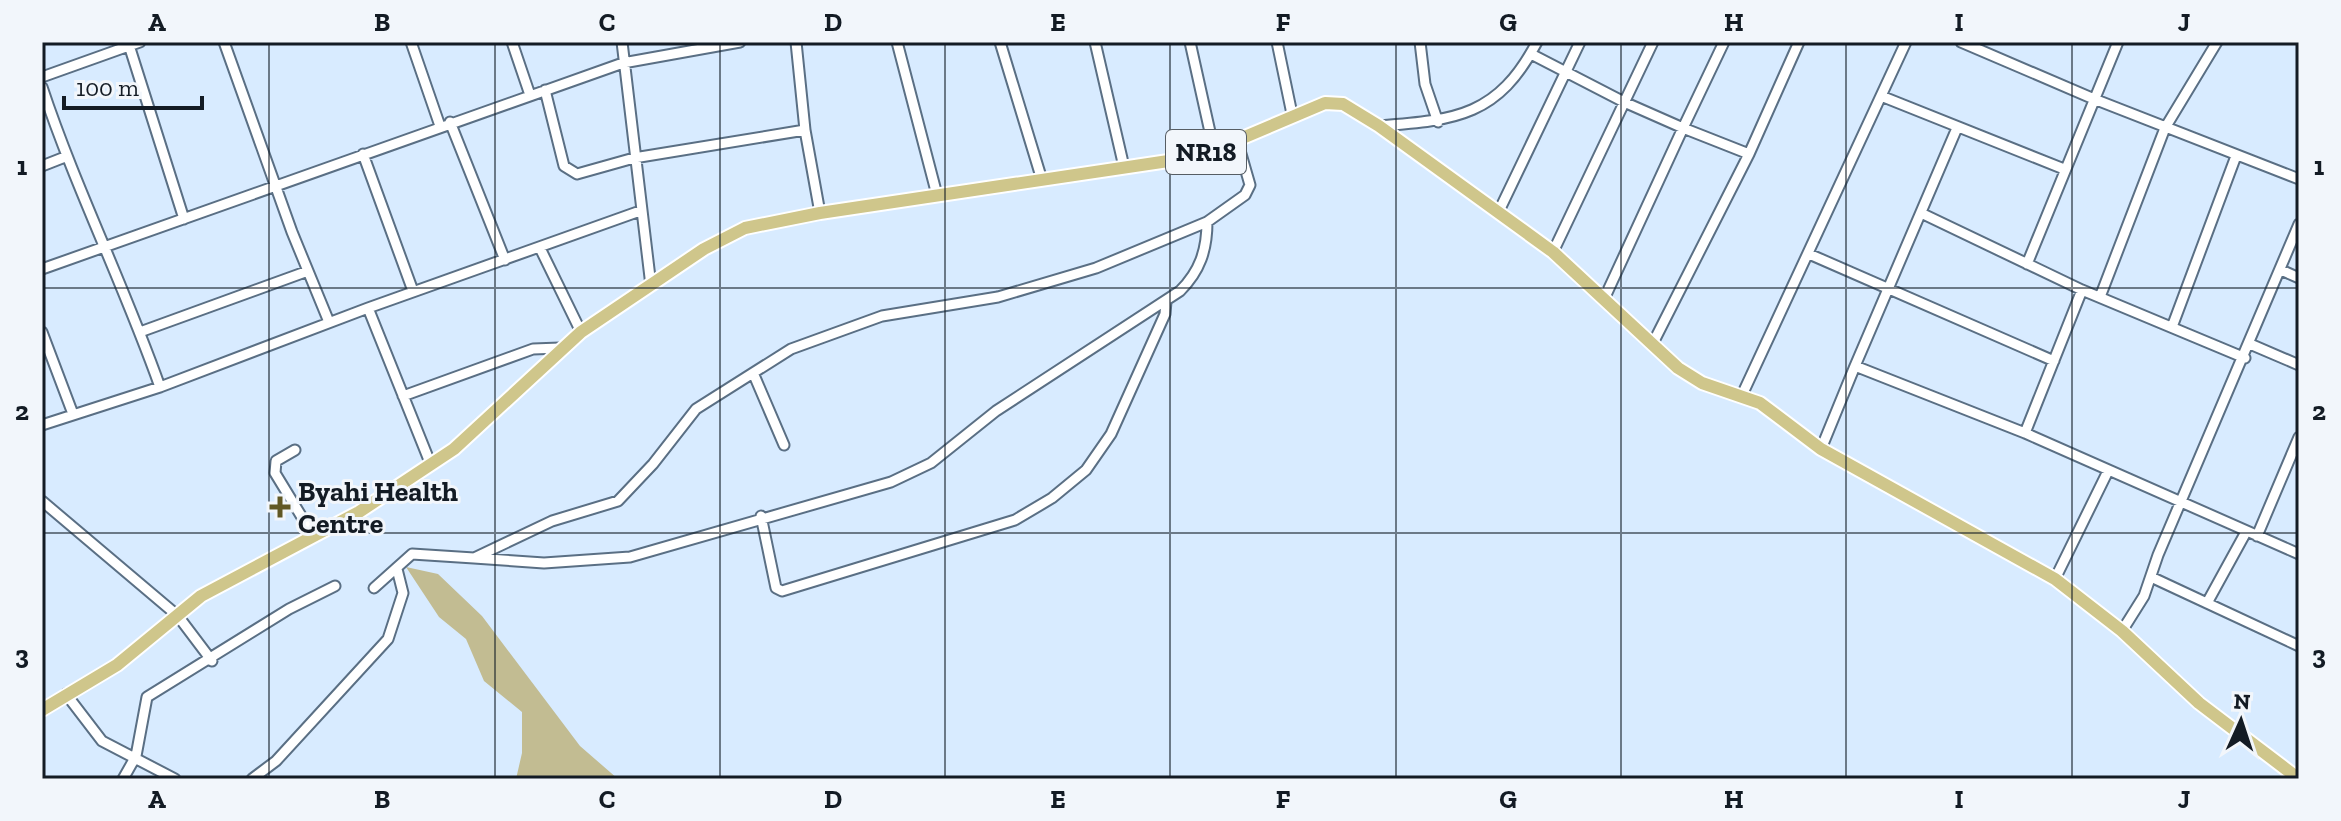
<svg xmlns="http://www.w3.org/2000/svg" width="2341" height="821" font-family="'Zilla Slab',serif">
  <rect width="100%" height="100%" fill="#d8ebff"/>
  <!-- green -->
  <path fill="#c2bc92" d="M406,567L438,574L482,616L580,746L618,779H516L522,753V712L484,681L466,639L439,617Z"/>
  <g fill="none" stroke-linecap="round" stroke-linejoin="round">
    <defs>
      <path id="minor" d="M128,42L184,219
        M224,42L292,232L329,322
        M411,42L440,126
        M512,42L530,95
        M622,42L651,286
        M897,42L937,195
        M1000,42L1042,180
        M1095,42L1124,167
        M1190,42L1214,150
        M1277,42L1292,114
        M1420,42L1425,84L1438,122
        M1961,42L2094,99L2299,179
        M1531,54L1624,102L1683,128L1724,42
        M42,77L140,42
        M42,87C76,189 124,285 160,387
        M545,90L564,166L577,174L634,158L805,130L796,42
        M1881,96L2064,169
        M450,122L505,260
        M1379,126C1457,120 1498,116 1537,42
        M805,130L820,213
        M363,154L413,291
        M42,166L65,157
        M1499,211L1580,42
        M1921,213L2082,290L2245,358
        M540,248L581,332
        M1553,252L1653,42
        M1809,254L2054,361
        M2027,264L2118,42
        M42,269L623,63L740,42
        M2281,270L2299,278
        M1605,297L1683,128L1749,154
        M2100,297L2165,128L2217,42
        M368,308L431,465
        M2172,327L2236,156
        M42,332L73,414
        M140,332L308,271
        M2250,344L2299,365
        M1652,345L1749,154L1799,42
        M1855,366L1957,128
        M754,375L784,445
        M1742,395L1906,42
        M403,396L533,349L560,348
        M42,425L160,387L368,308L640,211
        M2025,433L2082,290
        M1821,449L1855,366L2025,433L2299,554
        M295,450L276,461L275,473L314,537
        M42,501L178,616L212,661
        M761,516L776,588L782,591L1015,520L1052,498L1086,470L1111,434L1165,314L1166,301
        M2257,536L2299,437
        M474,558L544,563L630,557L891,482L931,463L996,411L1180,291C1200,271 1207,250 1207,222
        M2151,577L2299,646
        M2055,579L2108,471
        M374,588L412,554L474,558L552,521L618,501L653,464L696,409L791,349L882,316L998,297L1096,268L1207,222L1245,195L1250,185L1237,140
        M2207,603L2246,532
        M2122,631L2144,596L2158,555L2299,224
        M66,694L102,741L175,779
        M123,779L136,756L147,697L289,609L335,586
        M252,779L276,761L388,639L403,593L397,569"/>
      <path id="major" d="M42,710L117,665L201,596L359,512L454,449L581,332L704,249L745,228L820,213L1175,160L1214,150L1325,103L1343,104L1379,126L1553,252L1678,368L1702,383L1760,403L1821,449L2055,579L2122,631L2199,703L2299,779"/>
    </defs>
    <!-- minor casing -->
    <use href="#minor" stroke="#5a6f84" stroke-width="13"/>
    <!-- major casing -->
    <use href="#major" stroke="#fff" stroke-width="16"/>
    <!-- minor -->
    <use href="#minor" stroke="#fff" stroke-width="9"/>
    <!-- major -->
    <use href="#major" stroke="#cfc68b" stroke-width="12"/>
  </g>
  <!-- grid -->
  <path fill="none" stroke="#131b24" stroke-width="2" stroke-opacity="0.55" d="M269,42V779M495,42V779M720,42V779M945,42V779M1170,42V779M1396,42V779M1621,42V779M1846,42V779M2072,42V779M42,288H2299M42,533H2299"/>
  <!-- markers -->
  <path fill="#615825" stroke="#f2f6fb" stroke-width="3" d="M276 495h8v8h8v8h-8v8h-8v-8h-8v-8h8z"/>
  <g text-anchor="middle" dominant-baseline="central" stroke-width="6" stroke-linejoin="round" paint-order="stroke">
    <!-- shield labels -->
    <rect fill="#f2f6fb" stroke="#565d64" stroke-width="2" x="1166" y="130" width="80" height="44" rx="6"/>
    <g font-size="26" font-weight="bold" fill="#131b24">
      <text x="1206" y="152">NR18</text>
    </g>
    <!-- poi labels -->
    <g font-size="28" font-weight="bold" fill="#131b24" stroke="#f2f6fb" text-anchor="start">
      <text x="298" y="491">Byahi Health<tspan x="298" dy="32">Centre</tspan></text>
    </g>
  </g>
  <!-- border -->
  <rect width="2341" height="821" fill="none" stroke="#f2f6fb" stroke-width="88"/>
  <!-- north arrow -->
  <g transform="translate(2241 721) rotate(3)" stroke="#f2f6fb" stroke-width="6" paint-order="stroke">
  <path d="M0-6L14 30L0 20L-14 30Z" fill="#131b24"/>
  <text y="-12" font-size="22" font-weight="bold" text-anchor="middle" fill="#131b24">N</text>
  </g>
  <!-- scale -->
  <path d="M64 96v12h138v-12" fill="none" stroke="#131b24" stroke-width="4"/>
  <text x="76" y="96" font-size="24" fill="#131b24" stroke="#f2f6fb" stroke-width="6" paint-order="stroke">100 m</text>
  <rect x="44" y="44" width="2253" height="733" fill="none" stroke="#131b24" stroke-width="3"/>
  <g font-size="26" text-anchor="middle" font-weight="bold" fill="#131b24">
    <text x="157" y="31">A</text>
    <text x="382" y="31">B</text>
    <text x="607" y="31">C</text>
    <text x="833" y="31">D</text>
    <text x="1058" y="31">E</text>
    <text x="1283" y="31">F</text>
    <text x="1508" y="31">G</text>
    <text x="1734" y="31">H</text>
    <text x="1959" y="31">I</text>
    <text x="2184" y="31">J</text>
    <text x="22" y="175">1</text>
    <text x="2319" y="175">1</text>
    <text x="22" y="420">2</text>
    <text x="2319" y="420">2</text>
    <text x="22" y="664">3</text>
    <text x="2319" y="664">3</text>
    <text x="157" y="808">A</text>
    <text x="382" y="808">B</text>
    <text x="607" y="808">C</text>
    <text x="833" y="808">D</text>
    <text x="1058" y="808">E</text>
    <text x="1283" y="808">F</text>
    <text x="1508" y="808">G</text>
    <text x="1734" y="808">H</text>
    <text x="1959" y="808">I</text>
    <text x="2184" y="808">J</text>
  </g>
</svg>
